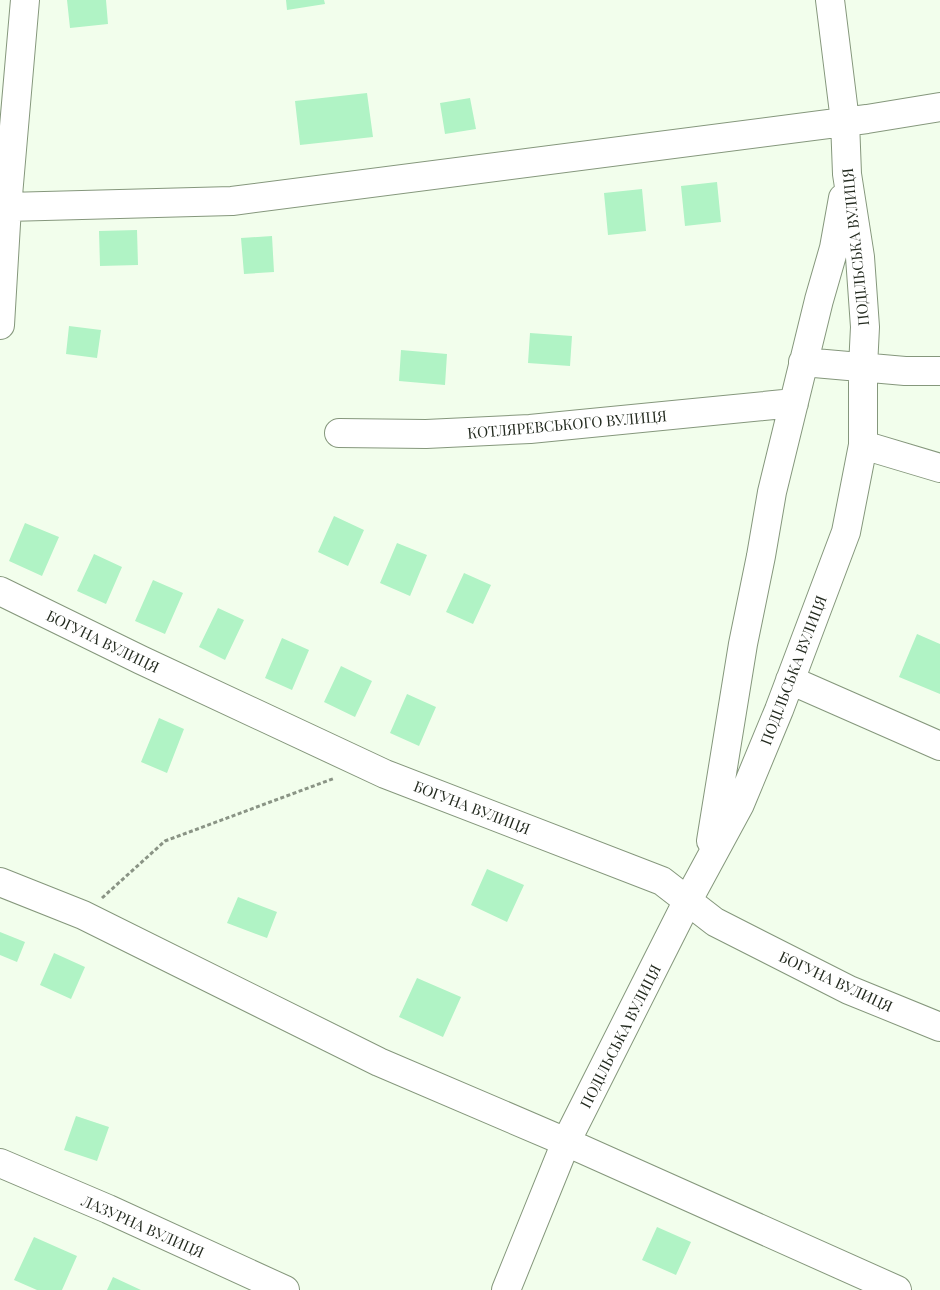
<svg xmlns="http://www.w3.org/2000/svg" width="940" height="1290" font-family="'Playfair Display',serif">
  <rect width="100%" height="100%" fill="#f2feec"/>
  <!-- building -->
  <path fill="#b0f3c5" d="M67,0H106L108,24L70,28Z
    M286,0H324L325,4L287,10Z
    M367,93L373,137L300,145L295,101Z
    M470,98L476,129L445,134L440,103Z
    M717,182L721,222L685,226L681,186Z
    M642,189L646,231L608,235L604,193Z
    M137,230L138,265L100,266L99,231Z
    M272,236L274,272L244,274L241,238Z
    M69,326L101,330L97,358L66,354Z
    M530,333L572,336L570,366L528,363Z
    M401,350L447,354L445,385L399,381Z
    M334,516L364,530L348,566L318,552Z
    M25,523L59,537L42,576L9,561Z
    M397,543L427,555L410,596L380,583Z
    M94,554L122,567L106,604L77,591Z
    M464,573L491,585L473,624L446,612Z
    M153,580L183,593L165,634L135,621Z
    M218,608L244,620L225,660L199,647Z
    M917,634L940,644V694L899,677Z
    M282,638L309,650L292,690L265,678Z
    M341,666L372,681L355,717L324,702Z
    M407,694L436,707L419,746L390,733Z
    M159,718L184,729L167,773L141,762Z
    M487,869L524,885L507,922L471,905Z
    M238,897L277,912L267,938L227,923Z
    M0,932L25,942L17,962L0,955Z
    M54,953L85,967L71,999L40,985Z
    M417,978L461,997L443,1037L399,1017Z
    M76,1116L109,1127L97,1161L64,1150Z
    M657,1227L691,1242L676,1275L642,1260Z
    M34,1237L77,1256L62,1290H37L14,1280Z
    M113,1277L141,1290H107Z"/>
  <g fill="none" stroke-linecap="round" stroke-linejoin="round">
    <defs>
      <path id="minor" d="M7,207L232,201L867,119L940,107
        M0,325L7,207L25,0
        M803,362L905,371H940
        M339,433L426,434L530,429L794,403
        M863,445L940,468
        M0,591L141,660L385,774L662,881L715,922L849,990L940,1027
        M790,680L940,746
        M711,841L743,644L761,556L772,492L819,300L834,248L843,198
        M0,882L83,915L379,1062L566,1142L897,1290
        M0,1163L108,1209L285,1290
        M506,1290L566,1142L688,900L740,804L779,710L846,532L863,445V367L865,327L860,257L847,174L845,121L830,0"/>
    </defs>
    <!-- minor casing -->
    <use href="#minor" stroke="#85977c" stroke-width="30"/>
    <!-- path -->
    <path stroke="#8a9485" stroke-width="3" stroke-dasharray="4 2.5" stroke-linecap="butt" d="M102,898L165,841L335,778"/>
    <!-- minor -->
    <use href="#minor" stroke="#fff" stroke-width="28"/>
  </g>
  <g text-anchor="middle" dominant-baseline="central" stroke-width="4" stroke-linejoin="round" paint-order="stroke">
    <!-- street labels -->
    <g font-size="15" fill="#232a1f" stroke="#fff">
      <text transform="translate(855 247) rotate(-96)">ПОДІЛЬСЬКА ВУЛИЦЯ</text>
      <text transform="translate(567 424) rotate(-5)">КОТЛЯРЕВСЬКОГО ВУЛИЦЯ</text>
      <text transform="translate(103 641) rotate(26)">БОГУНА ВУЛИЦЯ</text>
      <text transform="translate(793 670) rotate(-69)">ПОДІЛЬСЬКА ВУЛИЦЯ</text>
      <text transform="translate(472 807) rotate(21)">БОГУНА ВУЛИЦЯ</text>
      <text transform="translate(836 981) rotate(25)">БОГУНА ВУЛИЦЯ</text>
      <text transform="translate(620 1036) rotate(-63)">ПОДІЛЬСЬКА ВУЛИЦЯ</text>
      <text transform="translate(143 1226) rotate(24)">ЛАЗУРНА ВУЛИЦЯ</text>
    </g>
  </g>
</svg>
